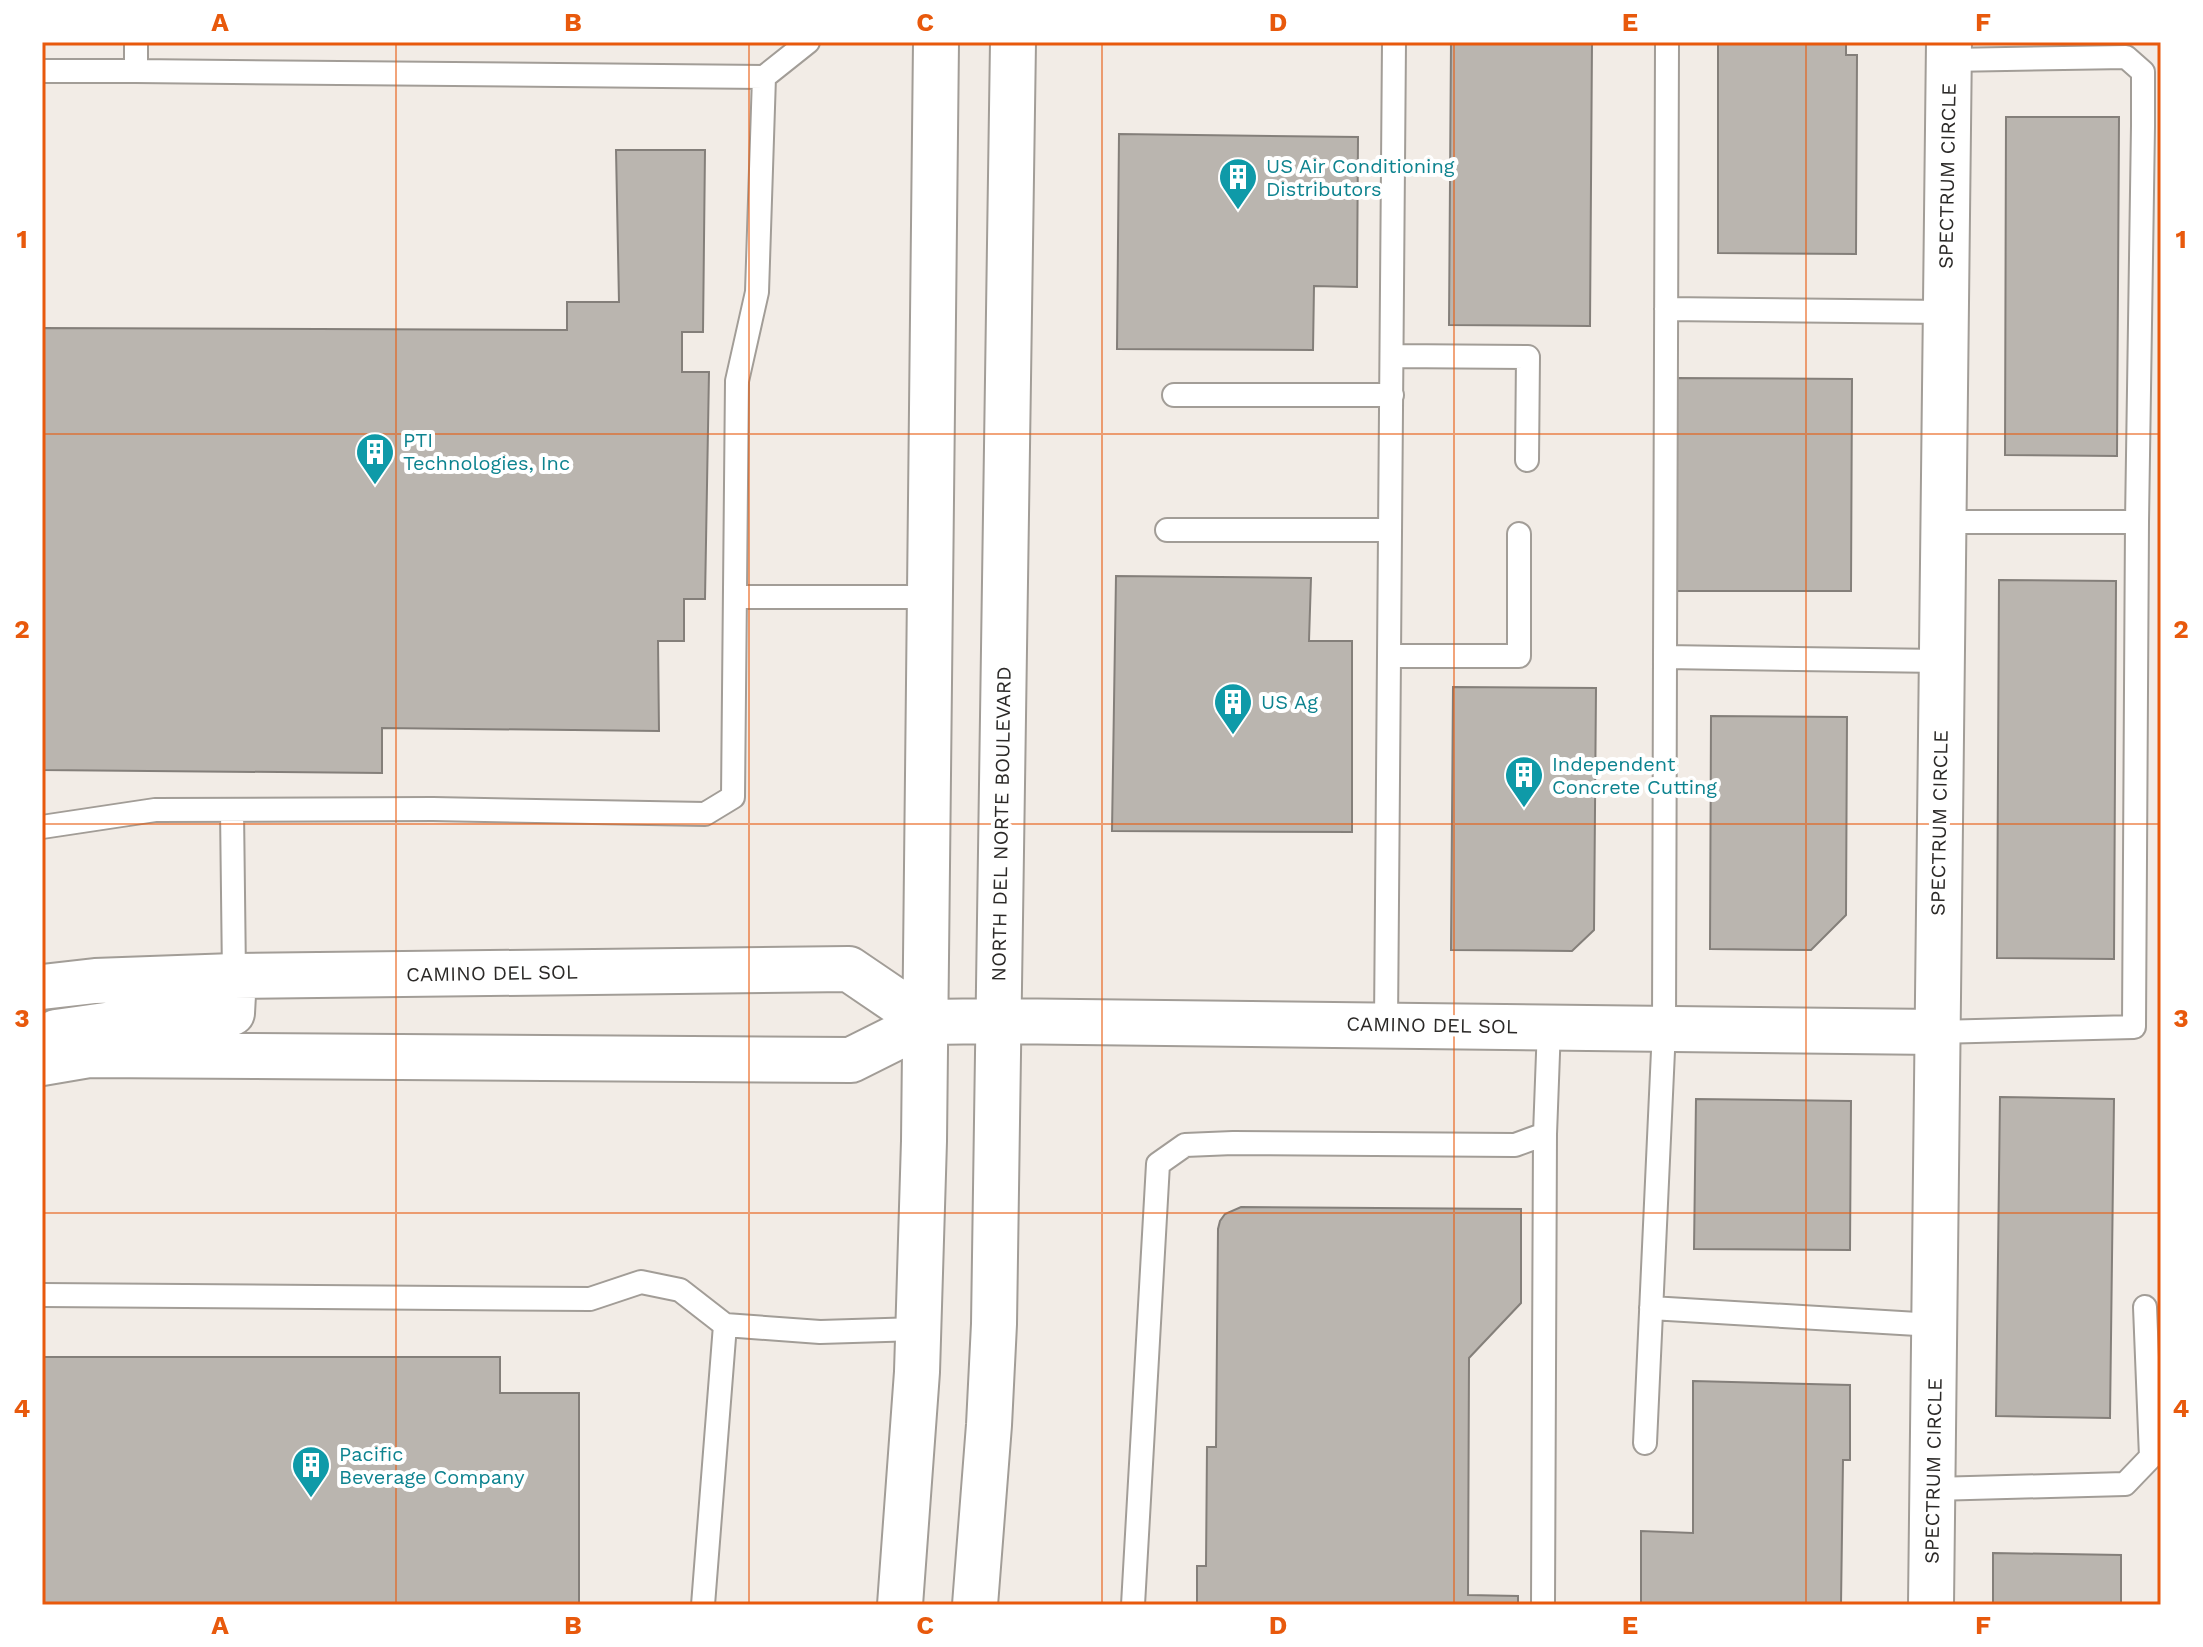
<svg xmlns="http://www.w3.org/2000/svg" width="2203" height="1647" font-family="'Work Sans',sans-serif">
  <rect width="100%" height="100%" fill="#f2ece6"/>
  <!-- building -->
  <path fill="#bab5af" stroke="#847f7a" stroke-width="2" d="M1451,42H1592L1590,326L1449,325Z
    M1718,42H1846V55H1857L1856,254L1718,253Z
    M2006,117H2119L2117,456L2005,455Z
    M1119,134L1358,137L1357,287L1314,286L1313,350L1117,349Z
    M616,150H705L703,332H682V372H709L705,599H684V641H658L659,731L382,728V773L42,770V328L567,330V302H619Z
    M1675,378L1852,379L1851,591H1674Z
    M1116,576L1311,578L1309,641H1352V832L1112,831Z
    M1999,580L2116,581L2114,959L1997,958Z
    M1453,687L1596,688L1594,930L1572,951L1451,950Z
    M1711,716L1847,717L1846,915L1811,950L1710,949Z
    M2000,1097L2114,1099L2110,1418L1996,1416Z
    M1696,1099L1851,1101L1850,1250L1694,1249Z
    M1241,1207L1521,1209V1303L1469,1358L1468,1595L1518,1596V1605H1197V1566H1206L1207,1447H1216L1218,1229L1220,1221L1225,1214Z
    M42,1357H500V1393H579V1605H42Z
    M1693,1381L1850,1385V1460H1843L1841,1605H1641V1531L1693,1533Z
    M1993,1553L2121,1555V1605H1993Z"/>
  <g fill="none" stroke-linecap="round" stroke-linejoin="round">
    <defs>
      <path id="lane" d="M136,42V71L764,77L808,42
        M42,71H136
        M1666,309L1946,312
        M1393,356L1528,357L1527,460
        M1174,395H1392
        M1943,522H2137L2143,126V72L2126,57L1949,60
        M1167,530H1390
        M735,597H931
        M1389,656H1519V534
        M1665,657L1667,42
        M232,810L234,976
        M42,827L155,810L433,809L705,814L733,797L737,381L757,292L764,77
        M1386,1024L1394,42
        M1937,1032L2134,1027L2137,522
        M42,1295L590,1299L641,1282L680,1290L725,1325
        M1651,1308L1934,1325
        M1645,1443L1664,1029L1665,657L1941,661
        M1933,1489L2125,1484L2151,1457L2145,1307
        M703,1605L725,1325L820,1332L918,1329
        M1133,1605L1158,1164L1185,1145L1233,1143L1515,1145L1545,1134L1549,1027
        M1543,1605L1545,1134"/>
      <path id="street" d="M1931,1605L1949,42"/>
      <path id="secondary" d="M42,987L95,981L234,976L849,969L927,1022
        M56,1032L148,1019L232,1013L234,976
        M42,1063L89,1055L851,1060L927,1022L999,1021L1937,1032
        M900,1605L917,1372L924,1141L936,42
        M975,1605L989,1425L994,1324L1013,42"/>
    </defs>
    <!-- lane casing -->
    <use href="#lane" stroke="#a29d97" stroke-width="26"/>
    <!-- street casing -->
    <use href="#street" stroke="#a29d97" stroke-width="48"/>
    <!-- secondary casing -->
    <use href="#secondary" stroke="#a29d97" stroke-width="48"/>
    <!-- lane -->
    <use href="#lane" stroke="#fff" stroke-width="22"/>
    <!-- street -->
    <use href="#street" stroke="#fff" stroke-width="44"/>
    <!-- secondary -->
    <use href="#secondary" stroke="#fff" stroke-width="44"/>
  </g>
  <!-- grid -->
  <path fill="none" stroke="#e8590c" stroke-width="2" stroke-opacity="0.55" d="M396,42V1605M749,42V1605M1102,42V1605M1454,42V1605M1806,42V1605M42,434H2161M42,824H2161M42,1213H2161"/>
  <!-- icons -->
  <defs>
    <symbol id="building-pin" viewBox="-11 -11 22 30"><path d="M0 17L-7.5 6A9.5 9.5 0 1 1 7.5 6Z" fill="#0f9aa8" stroke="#fff"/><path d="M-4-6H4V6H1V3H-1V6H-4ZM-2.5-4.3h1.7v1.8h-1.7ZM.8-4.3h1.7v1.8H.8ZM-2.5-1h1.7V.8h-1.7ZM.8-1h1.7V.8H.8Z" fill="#fff"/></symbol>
  </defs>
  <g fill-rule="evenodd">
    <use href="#building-pin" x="1216" y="155" width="44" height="60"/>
    <use href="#building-pin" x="353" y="430" width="44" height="60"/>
    <use href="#building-pin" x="1211" y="680" width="44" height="60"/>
    <use href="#building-pin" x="1502" y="753" width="44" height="60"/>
    <use href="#building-pin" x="289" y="1443" width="44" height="60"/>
  </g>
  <g text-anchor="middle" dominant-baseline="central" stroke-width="8" stroke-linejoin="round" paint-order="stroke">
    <!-- culture labels -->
    <g font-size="20" fill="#0d838f" stroke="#fff" text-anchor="start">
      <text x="1266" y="166">US Air Conditioning<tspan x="1266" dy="23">Distributors</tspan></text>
      <text x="403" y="440">PTI<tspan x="403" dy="23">Technologies, Inc</tspan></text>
      <text x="1261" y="702">US Ag</text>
      <text x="1552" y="764">Independent<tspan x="1552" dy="23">Concrete Cutting</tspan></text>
      <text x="339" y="1454">Pacific<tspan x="339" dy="23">Beverage Company</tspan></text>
    </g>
    <!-- street labels -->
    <g font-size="20" fill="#2b2927" stroke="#fff">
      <text transform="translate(1947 176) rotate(-89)">SPECTRUM CIRCLE</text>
      <text transform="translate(1939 823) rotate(-89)">SPECTRUM CIRCLE</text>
      <text transform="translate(1001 824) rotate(-89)">NORTH DEL NORTE BOULEVARD</text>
      <text transform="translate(492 973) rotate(-1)">CAMINO DEL SOL</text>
      <text transform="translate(1432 1025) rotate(1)">CAMINO DEL SOL</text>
      <text transform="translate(1933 1471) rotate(-89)">SPECTRUM CIRCLE</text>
    </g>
  </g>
  <!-- border -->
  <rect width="2203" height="1647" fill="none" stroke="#ffffff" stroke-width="88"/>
  <rect x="44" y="44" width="2115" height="1559" fill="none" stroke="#e8590c" stroke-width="3"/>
  <g font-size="26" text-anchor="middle" font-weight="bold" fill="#e8590c">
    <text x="220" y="31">A</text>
    <text x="573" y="31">B</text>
    <text x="925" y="31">C</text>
    <text x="1278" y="31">D</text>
    <text x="1630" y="31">E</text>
    <text x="1983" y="31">F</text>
    <text x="22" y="248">1</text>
    <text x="2181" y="248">1</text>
    <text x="22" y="638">2</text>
    <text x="2181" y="638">2</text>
    <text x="22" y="1027">3</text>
    <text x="2181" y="1027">3</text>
    <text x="22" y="1417">4</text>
    <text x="2181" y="1417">4</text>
    <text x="220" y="1634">A</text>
    <text x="573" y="1634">B</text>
    <text x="925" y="1634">C</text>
    <text x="1278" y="1634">D</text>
    <text x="1630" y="1634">E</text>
    <text x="1983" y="1634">F</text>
  </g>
</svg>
